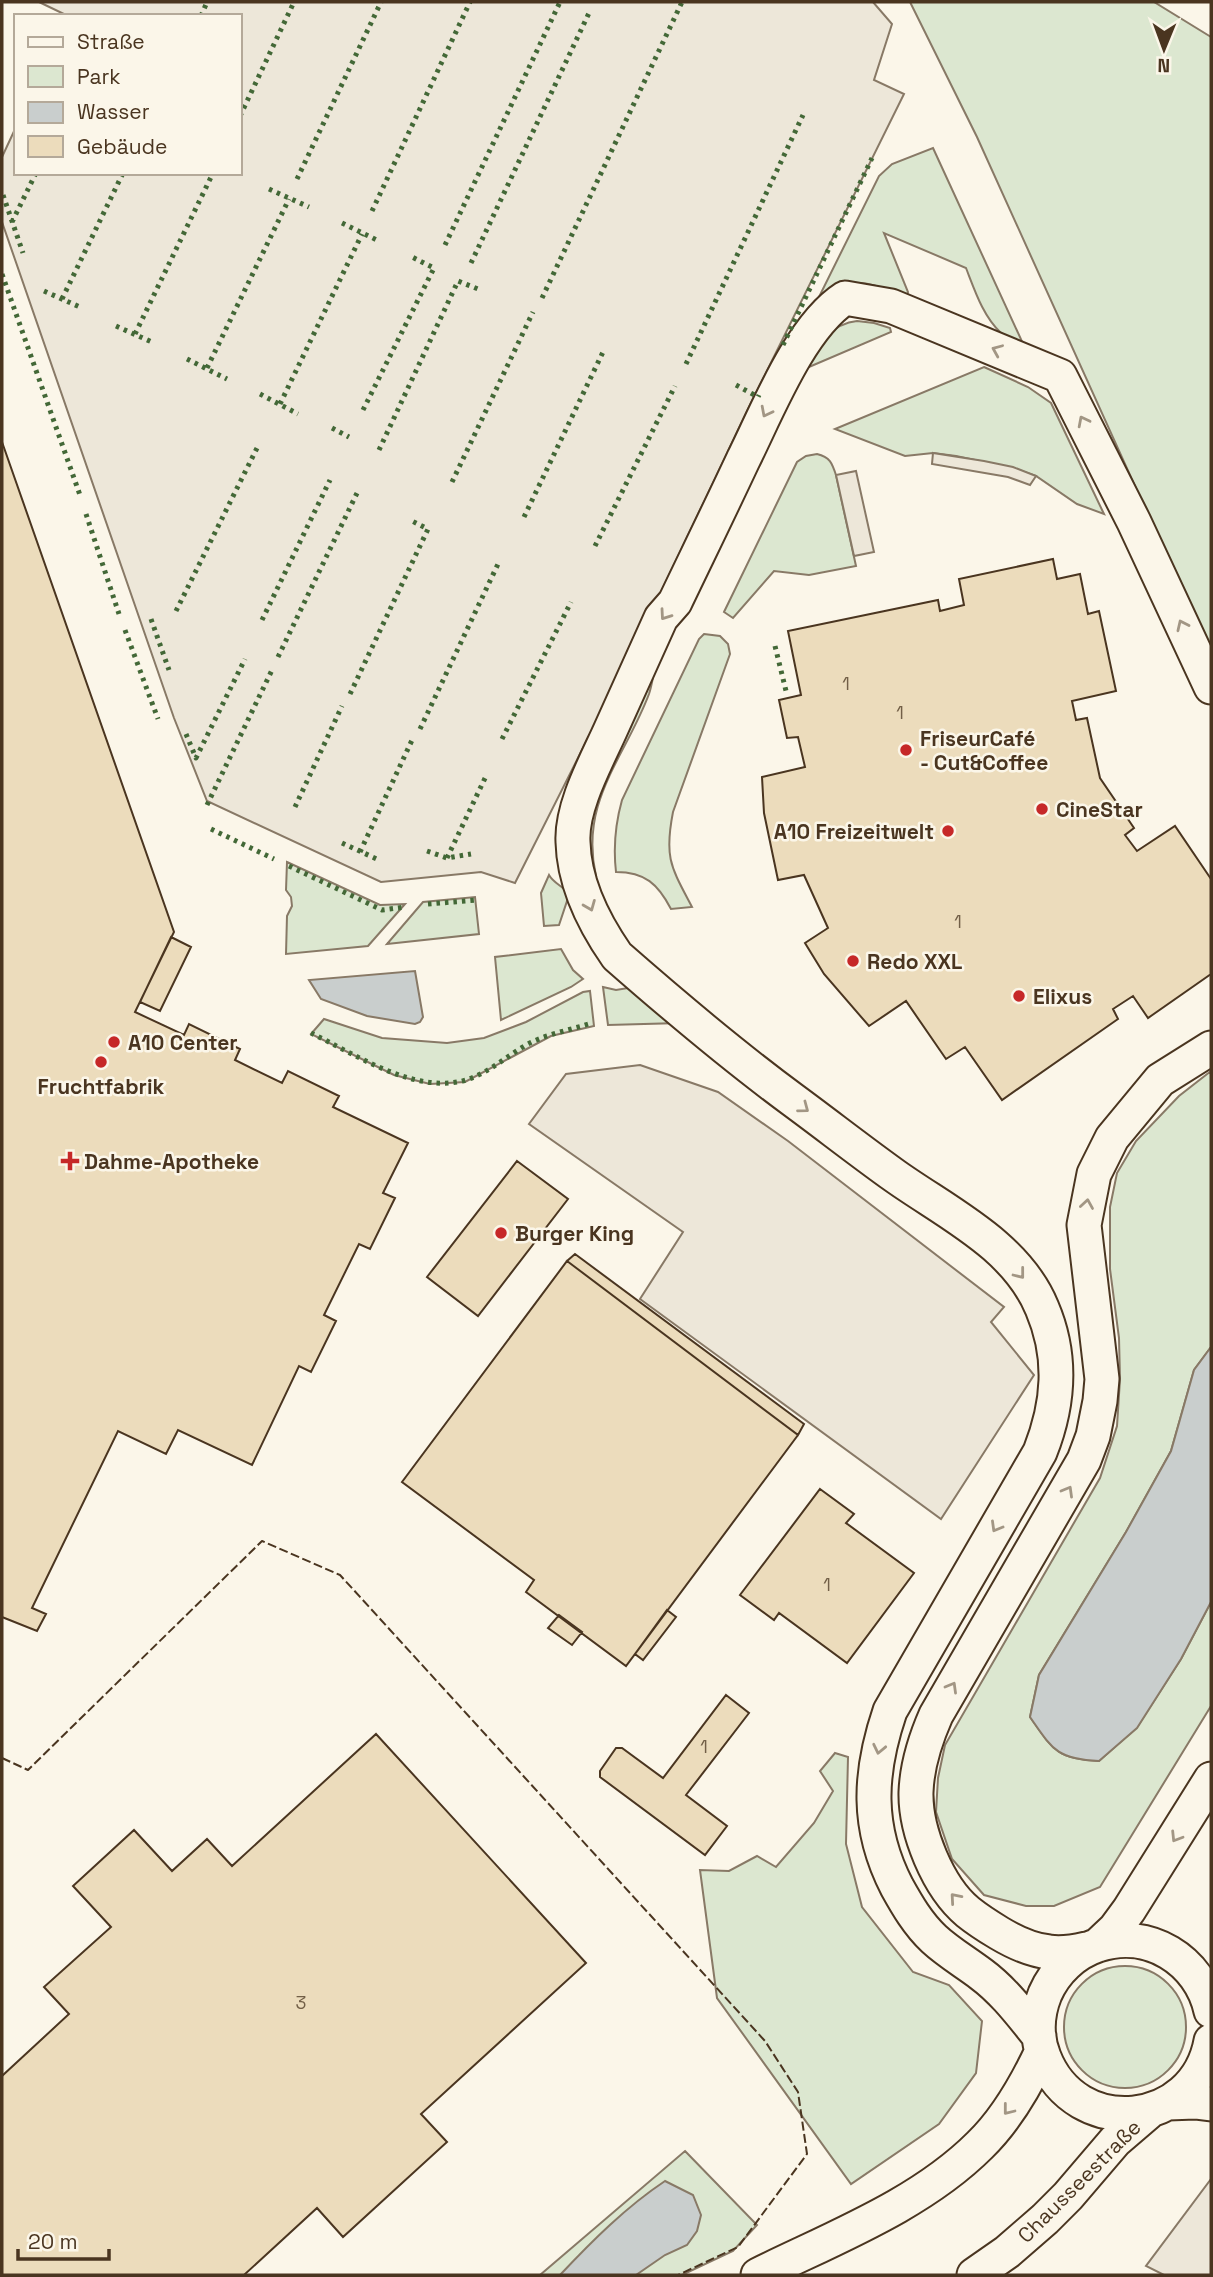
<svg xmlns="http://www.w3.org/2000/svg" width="1213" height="2277" font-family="'Space Grotesk',sans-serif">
  <rect width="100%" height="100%" fill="#fbf6e9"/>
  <!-- green -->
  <path fill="#dce7d0" stroke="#887966" stroke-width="2" d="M910,2H1154L1211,37V654L977,137Z
    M933,148L1025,348C1018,344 1008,339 1001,333C983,316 975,291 966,268L884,233L908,292L907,296L904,297C855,277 860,277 815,305L879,176L892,164Z
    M857,321L874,323L890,328L891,332L809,367C814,345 834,323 857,321Z
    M984,367L1028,387L1051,403L1104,514L1077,504L1036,476L1013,468L956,456L933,453L905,456L835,429Z
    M817,454C830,457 832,463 836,475L856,566L809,575L774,571L733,618L724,612L797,462L806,456Z
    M704,634L720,636L728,644L730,654L673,812C664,858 671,867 692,907L671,909C658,884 645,872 616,872C613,846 615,825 622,800L699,639Z
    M655,667C653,676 652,685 649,694C625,758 579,801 596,876L591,877L580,833Z
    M287,862L380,905L405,904L368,946L286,954L287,916L292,906L291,897L286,890Z
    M549,875C554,884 564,886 569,895L559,925L544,926L541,893Z
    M475,897L479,934L387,944L423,902Z
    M561,949L573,970L583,979L571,987L501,1020L495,957Z
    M603,987L616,990L634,987L679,1023L608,1025Z
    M590,991L594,1026L551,1036L465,1082L430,1084L394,1075L311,1034L324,1019L382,1038L447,1043L484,1038L526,1022L583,992Z
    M1211,1071V1347L1194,1370L1171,1451L1126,1532L1039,1675L1030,1717C1053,1750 1057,1759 1099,1761L1137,1727L1181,1659L1211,1602V1706L1100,1887L1054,1906H1026L984,1895L952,1859L936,1812L938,1778L945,1745L1100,1478L1117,1426L1120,1379L1119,1338L1110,1269V1207L1117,1173L1136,1141L1179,1096Z
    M835,1753L848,1757L846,1844L862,1907L913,1972L949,1985L982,2021L976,2073L939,2124L851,2184L717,1998L700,1870L729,1871L757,1856L776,1867L814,1823L833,1791L820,1771Z
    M1064 2027a61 61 0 1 1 122 0a61 61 0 1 1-122 0Z
    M685,2151L757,2225L733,2251L682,2275H540Z"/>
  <!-- parking -->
  <path fill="#ede7d9" stroke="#887966" stroke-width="2" d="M39,2H873L892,24L874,80L904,94L750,405L651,613L515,883L481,872L381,882L207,801L174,718L2,222V157L16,127V173H240V16H68Z
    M933,453L984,461L1013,467L1036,476L1030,485L1008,477L932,464Z
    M856,471L874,552L854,556L836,475Z
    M640,1065L718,1092L788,1141L1004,1307L991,1322L1034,1375L941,1519L640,1299L683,1232L529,1124L566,1074Z
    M1211,2179V2275H1164L1146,2266Z"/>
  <!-- water -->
  <path fill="#c9cecd" stroke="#887966" stroke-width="2" d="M415,971L423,1017L420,1022L415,1024L367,1016L321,999L309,980Z
    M1211,1347V1602L1181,1659L1137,1728L1099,1761C1057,1759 1053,1750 1030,1717L1039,1675L1126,1532L1171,1451L1194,1370Z
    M665,2181L693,2195L701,2215L697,2231L687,2245L665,2255L636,2275H560C592,2241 626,2207 665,2181Z"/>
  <!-- building -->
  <path fill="#ecdcbc" stroke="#4a3520" stroke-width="2" d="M2,442L174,932L135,1012L184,1035L189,1024L240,1049L235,1060L282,1083L288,1071L339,1096L333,1107L408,1143L383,1193L395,1198L370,1249L359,1244L324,1315L336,1321L311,1372L299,1366L252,1465L178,1430L166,1454L118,1431L32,1608L46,1614L37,1631L2,1617Z
    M1053,559L1057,579L1080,574L1088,614L1099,611L1116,691L1072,701L1076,720L1087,718L1100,778L1134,828L1125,835L1137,851L1175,826L1211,879V974L1148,1018L1133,996L1113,1009L1118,1019L1002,1100L965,1047L946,1059L906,1001L869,1026L824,974L805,943L828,928L804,875L778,880L764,813L762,777L805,767L798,737L787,738L779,700L801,695L788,631L938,600L940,611L964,605L959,579Z
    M171,937L191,947L160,1011L140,1002Z
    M517,1161L568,1199L478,1316L427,1277Z
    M575,1254L804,1424L798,1435L567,1261Z
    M567,1261L798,1435L626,1666L526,1592L534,1580L402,1482Z
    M820,1489L854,1514L846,1523L914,1573L847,1663L779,1613L774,1620L740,1595Z
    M667,1610L676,1617L643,1660L635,1654Z
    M559,1615L582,1632L572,1645L548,1628Z
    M726,1695L749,1713L686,1795L727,1826L705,1855L600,1777V1771L616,1748H622L663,1778Z
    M376,1734L586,1963L421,2114L447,2142L343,2237L317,2208L244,2275H2V2076L69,2014L44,1987L111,1927L73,1886L134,1830L172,1871L207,1839L232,1866Z"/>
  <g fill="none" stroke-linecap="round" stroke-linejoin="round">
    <defs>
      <path id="minor" d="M1098,1945L1115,1929L1129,1910L1211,1779
        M1086,1949C1073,1952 1062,1954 1049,1952C1031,1950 1014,1942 999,1933C989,1927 978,1920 968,1912C938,1887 915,1831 916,1792C917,1765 925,1740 936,1715L1084,1460L1093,1436L1100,1401L1102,1379L1084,1225L1094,1174L1112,1138L1160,1080L1211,1048
        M1211,2011C1200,1960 1148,1928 1098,1945C1074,1953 1055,1971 1045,1994C1037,2014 1036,2037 1044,2057C1076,2140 1195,2129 1211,2041
        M1039,2036C1021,2014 1004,1991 981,1974C965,1962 948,1952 934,1939C918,1924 907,1905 897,1887C866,1827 869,1773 890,1711L1040,1452C1059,1404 1063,1357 1042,1308C1016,1245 947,1213 895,1176C860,1151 827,1125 793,1100C732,1055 674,1006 617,956C594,923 574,883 573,842C571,807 596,762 610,731C627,693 644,656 661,618L675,602C698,554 721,507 743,460C767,412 800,327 845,298L891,306L1060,376L1134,522L1211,687
        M1168,2103L1195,2102L1211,2104
        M758,2275C833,2238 920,2205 980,2145C1007,2119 1026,2085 1042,2051
        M974,2275L1007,2252L1045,2219L1068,2196L1115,2141L1150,2111"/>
    </defs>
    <!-- minor casing -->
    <use href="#minor" stroke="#4a3520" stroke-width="37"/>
    <!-- minor -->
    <use href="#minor" stroke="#fbf6e9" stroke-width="33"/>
    <!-- hedge -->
    <path stroke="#436837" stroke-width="5" stroke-dasharray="3.5 5" stroke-linecap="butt" d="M201,16L207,2
      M240,116L294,2
      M297,179L381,2
      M269,189L309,207
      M3,195L23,253
      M372,211L470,2
      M12,222L36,173
      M342,223L379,241
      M445,245L560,2
      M471,263L589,13
      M2,274L81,498
      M44,291L82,308
      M542,298L682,2
      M62,299L123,173
      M116,326L154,343
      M135,334L213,173
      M783,345L872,158
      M187,359L227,379
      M686,364L803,115
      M207,368L289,199
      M736,385L758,397L759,395
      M260,394L298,414
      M280,404L362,234
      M363,410L434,268L412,257
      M332,428L349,437
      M379,450L458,281L478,289
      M452,482L533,312
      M86,514L119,614
      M524,517L603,352
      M595,546L675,386
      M176,611L258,446
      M151,619L169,670
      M262,620L330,480
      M125,630L158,719
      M775,646L787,695
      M278,657L358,491
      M350,694L428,529L410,520
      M420,729L498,564
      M186,734L196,758L245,659
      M502,739L571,602
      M207,805L272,670
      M295,807L342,706
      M211,829L274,859
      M342,843L379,860
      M427,851L447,858L471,854
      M360,852L413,738
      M447,858L487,774
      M289,866L382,910L405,907
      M428,904L478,900
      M311,1033C355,1054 415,1095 466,1080C488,1073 506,1057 526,1045C546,1034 570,1030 592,1023"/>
    <!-- fence -->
    <path stroke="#4a3520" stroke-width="2" stroke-dasharray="9 3.5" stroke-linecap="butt" d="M2,1758L28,1770L262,1541L340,1575L765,2041L798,2092L807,2154L738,2247L678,2275"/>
  </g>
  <!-- one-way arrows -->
  <defs><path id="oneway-chevron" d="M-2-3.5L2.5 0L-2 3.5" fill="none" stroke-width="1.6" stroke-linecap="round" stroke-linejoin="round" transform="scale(1.75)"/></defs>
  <g stroke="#a29684">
    <use href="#oneway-chevron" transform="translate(997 350) rotate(-157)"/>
    <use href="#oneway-chevron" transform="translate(766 412) rotate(117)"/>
    <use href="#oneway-chevron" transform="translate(1083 421) rotate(-117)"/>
    <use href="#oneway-chevron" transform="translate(665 615) rotate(125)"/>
    <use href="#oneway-chevron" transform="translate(1182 625) rotate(-115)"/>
    <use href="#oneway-chevron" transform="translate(590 906) rotate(68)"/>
    <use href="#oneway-chevron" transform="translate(804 1108) rotate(37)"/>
    <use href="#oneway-chevron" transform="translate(1087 1204) rotate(-81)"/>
    <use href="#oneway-chevron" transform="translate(1020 1274) rotate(52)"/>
    <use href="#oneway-chevron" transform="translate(1068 1491) rotate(-60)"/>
    <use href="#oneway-chevron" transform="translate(996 1527) rotate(120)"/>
    <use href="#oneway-chevron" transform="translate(952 1687) rotate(-60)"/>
    <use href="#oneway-chevron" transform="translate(879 1749) rotate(102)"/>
    <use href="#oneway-chevron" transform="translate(1176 1837) rotate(122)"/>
    <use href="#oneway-chevron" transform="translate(955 1898) rotate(-131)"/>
    <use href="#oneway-chevron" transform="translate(1008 2110) rotate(128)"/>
  </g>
  <!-- markers -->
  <g fill="#c62828" stroke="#fbf6e9" stroke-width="2.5">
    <circle cx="906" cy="750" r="7"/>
    <circle cx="1042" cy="809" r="7"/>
    <circle cx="948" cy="831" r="7"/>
    <circle cx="853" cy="961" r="7"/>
    <circle cx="1019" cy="996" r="7"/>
    <circle cx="114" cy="1042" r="7"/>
    <circle cx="101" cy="1062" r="7"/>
    <path d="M66.5 1150.5h7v7h7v7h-7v7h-7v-7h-7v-7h7z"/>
    <circle cx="501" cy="1233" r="7"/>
  </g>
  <g text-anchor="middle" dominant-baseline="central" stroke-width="5" stroke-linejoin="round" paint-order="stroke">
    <!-- number labels -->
    <g font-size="18" fill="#725f47">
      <text x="846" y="683">1</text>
      <text x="900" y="712">1</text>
      <text x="958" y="921">1</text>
      <text x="827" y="1584">1</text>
      <text x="704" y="1746">1</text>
      <text x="301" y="2002">3</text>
    </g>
    <!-- poi labels -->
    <g font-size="21" font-weight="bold" fill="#4a3520" stroke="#fbf6e9" text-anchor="start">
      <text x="920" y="738">FriseurCafé<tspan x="920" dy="24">- Cut&amp;Coffee</tspan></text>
      <text x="1056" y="809">CineStar</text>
      <text x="934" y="831" text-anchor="end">A10 Freizeitwelt</text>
      <text x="867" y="961">Redo XXL</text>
      <text x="1033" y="996">Elixus</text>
      <text x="128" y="1042">A10 Center</text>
      <text x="101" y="1086" text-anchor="middle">Fruchtfabrik</text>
      <text x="84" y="1161">Dahme-Apotheke</text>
      <text x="515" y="1233">Burger King</text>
    </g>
    <!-- street labels -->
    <g font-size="21" fill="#4a3520" stroke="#fbf6e9">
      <text transform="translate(1079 2181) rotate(-45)">Chausseestraße</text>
    </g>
  </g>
  <!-- border -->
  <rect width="1213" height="2277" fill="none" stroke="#4a3520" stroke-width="7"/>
  <!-- legend -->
  <rect x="14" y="14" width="228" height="161" fill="#fbf6e9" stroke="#b4a999" stroke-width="2"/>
  <rect x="28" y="37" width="35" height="10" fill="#fbf6e9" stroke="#b4a999" stroke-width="2"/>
  <text x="77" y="49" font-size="21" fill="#4a3520">Straße</text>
  <rect x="28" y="66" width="35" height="21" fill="#dce7d0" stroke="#b4a999" stroke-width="2"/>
  <text x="77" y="84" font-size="21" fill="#4a3520">Park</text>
  <rect x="28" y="102" width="35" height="21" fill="#c9cecd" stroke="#b4a999" stroke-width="2"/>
  <text x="77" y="119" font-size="21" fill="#4a3520">Wasser</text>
  <rect x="28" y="136" width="35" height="21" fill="#ecdcbc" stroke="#b4a999" stroke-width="2"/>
  <text x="77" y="154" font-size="21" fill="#4a3520">Gebäude</text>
  <!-- north arrow -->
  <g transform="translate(1164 49) rotate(181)" stroke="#fbf6e9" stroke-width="5" paint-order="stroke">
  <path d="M0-5L12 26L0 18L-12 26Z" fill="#4a3520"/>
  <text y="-10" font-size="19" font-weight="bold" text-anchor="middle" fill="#4a3520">N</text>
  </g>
  <!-- scale -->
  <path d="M18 2249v10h91v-10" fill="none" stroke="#4a3520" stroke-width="3.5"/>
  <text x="28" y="2249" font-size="21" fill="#4a3520" stroke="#fbf6e9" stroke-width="5" paint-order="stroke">20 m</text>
</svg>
